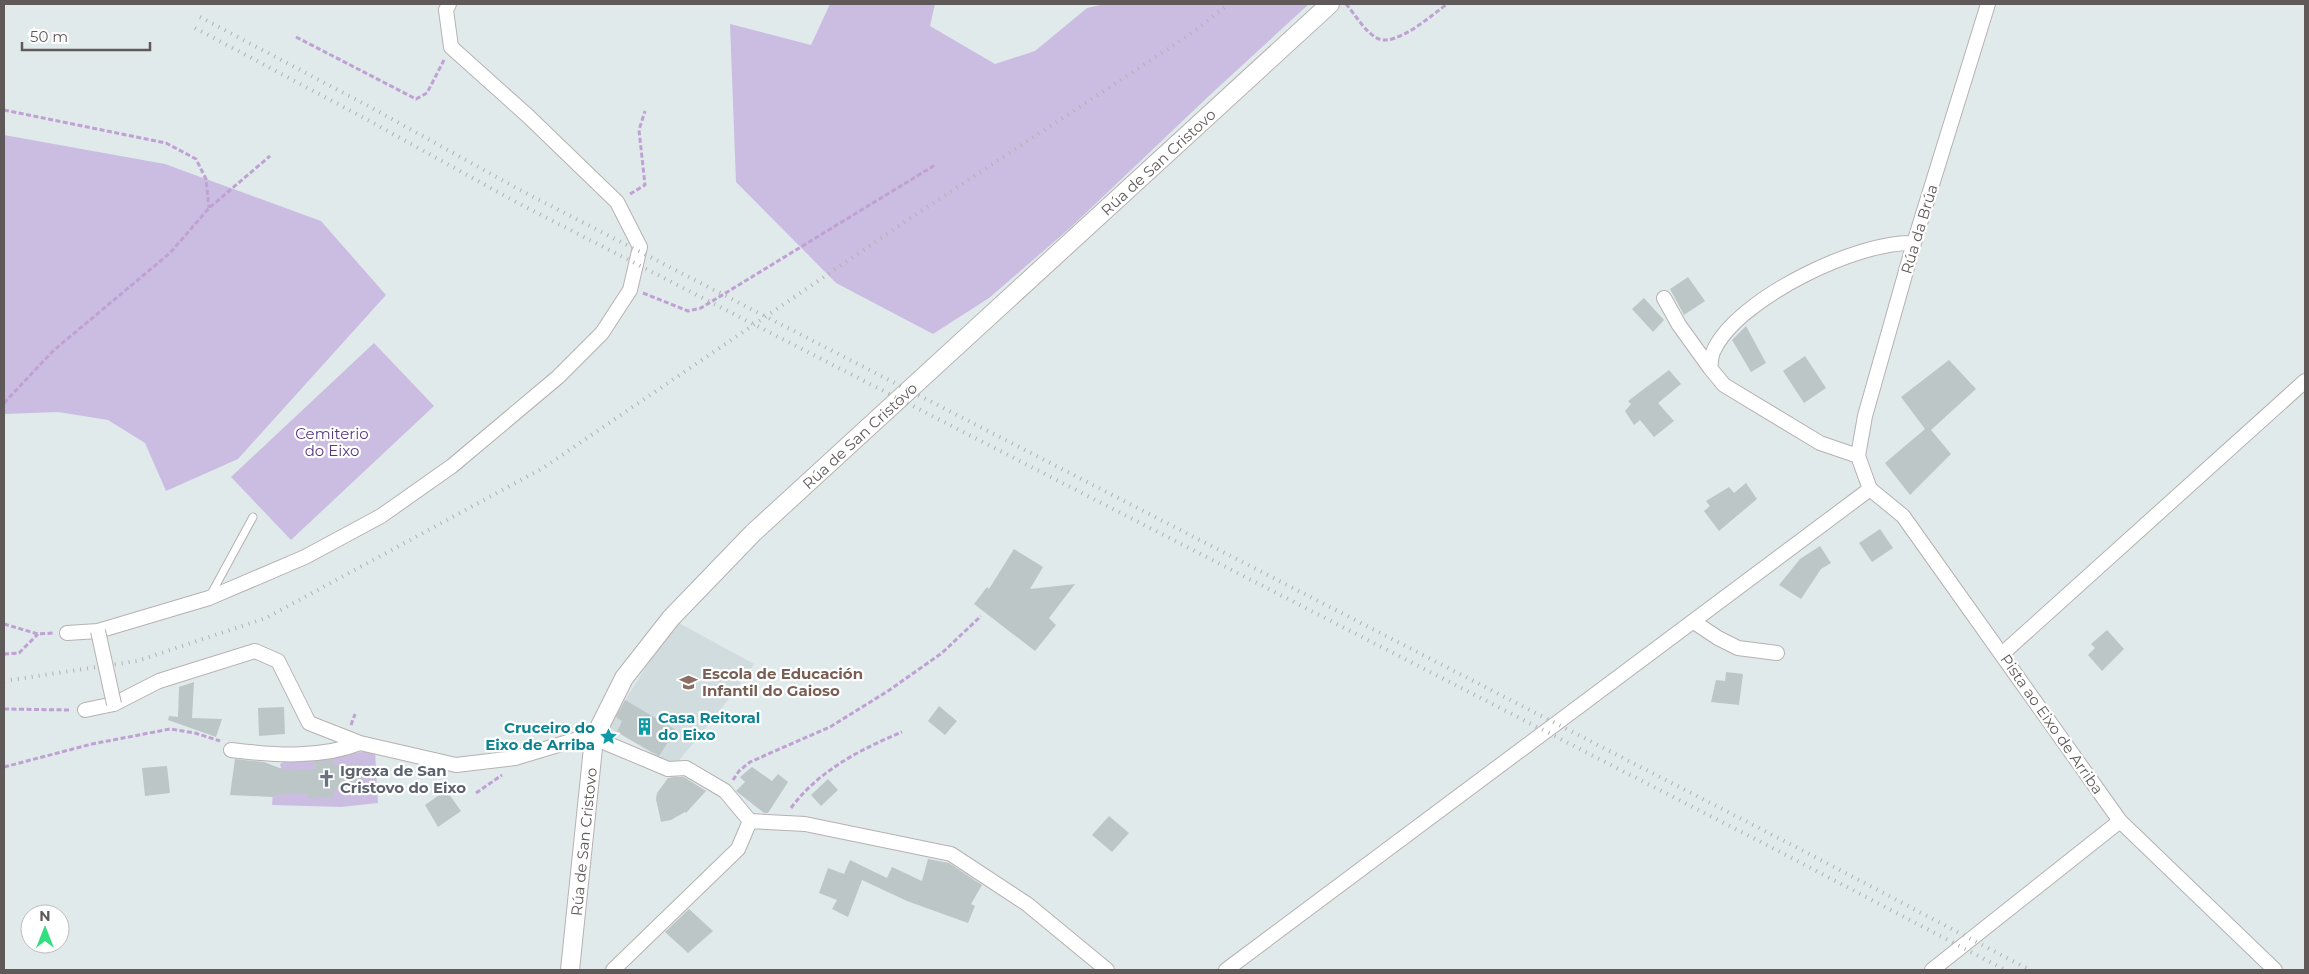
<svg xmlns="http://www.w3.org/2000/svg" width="2309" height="974" font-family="Montserrat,sans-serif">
  <rect width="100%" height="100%" fill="#e0eaeb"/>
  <!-- education -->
  <path fill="#d1dcde" d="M679,623L754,664L719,712L676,764L658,757L608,727L651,659Z"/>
  <!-- green -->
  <path fill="#cbbde2" d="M830,4H935L930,26L995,64L1035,51L1087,8L1105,4H1309L1211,94L1070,228L989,298L933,334L836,283L736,182L730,24L811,45Z
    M4,135L165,164L321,221L386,295L238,459L166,491L145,443L108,420L58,412L4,414Z
    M374,343L434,406L291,540L231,477Z
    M375,751L378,803L341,807L272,805L274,780L281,768L280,764L291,758Z"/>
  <!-- building -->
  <path fill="#bdc6c6" d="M1688,277L1705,301L1684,315L1670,289Z
    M1644,298L1664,320L1653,332L1632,309Z
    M1746,326L1766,363L1751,372L1732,340Z
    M1805,356L1826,388L1804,403L1783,371Z
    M1949,360L1976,389L1931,430L1951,454L1910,495L1885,463L1925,429L1901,397Z
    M1669,370L1681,384L1658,403L1674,421L1654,437L1640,420L1634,425L1625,411L1631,404L1628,401Z
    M1746,483L1757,499L1719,531L1704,511L1710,506L1706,501L1729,487L1734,493Z
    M1880,529L1893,548L1872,562L1859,543Z
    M1820,546L1831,563L1821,569L1801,599L1779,585L1800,559Z
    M1014,549L1043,567L1030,589L1075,584L1049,618L1056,625L1035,651L974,604L987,587L989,589Z
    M2107,630L2124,649L2102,671L2088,655L2095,648L2091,644Z
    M1726,672L1743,674L1739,705L1711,702L1716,680L1725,681Z
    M194,682L192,718L222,719L216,737L168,720L169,716L178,717L179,687Z
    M625,700L676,730L659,756L617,732L622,721L616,717Z
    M939,706L957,721L945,735L928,721Z
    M284,707L285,734L259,736L258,708Z
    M235,759L264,762L285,770L316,769V762L333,760V765L360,764L361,789L333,790V797L308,798V793L273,795V797L230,795Z
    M167,766L170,793L145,796L142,768Z
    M752,767L772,781L778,774L788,782L768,813H764L736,791L745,782L740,777Z
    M674,777H684L706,791L686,813L685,812L671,820L661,822L656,799L657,793L668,778Z
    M828,779L838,790L821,806L811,795Z
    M446,790L461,811L438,827L425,805Z
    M1109,816L1129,833L1112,852L1092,835Z
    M928,859L949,863L982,885L971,904L975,906L968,923L907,901L862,880L848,917L832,909L837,900L819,893L828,868L844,874L850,860L887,878L892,867L922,881Z
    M689,909L713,931L688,953L665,932Z"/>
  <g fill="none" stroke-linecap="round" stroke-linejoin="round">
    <defs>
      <path id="service" d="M210,596L253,517"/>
      <path id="minor" d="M1664,298L1679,325L1710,368
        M1858,456L1870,489L1903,516L2120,821L2275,970
        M1858,456L1865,416L1914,243L1988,4
        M1858,456L1820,443L1724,385L1710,368C1711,363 1711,355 1714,350C1738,298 1860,240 1914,243
        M1694,622L1718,638L1738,648L1777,653
        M67,633L98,631L209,598L305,557L381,516L452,466L558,377L602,333L630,290L640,247L617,202L528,116L451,47L446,10L449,4
        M2002,654L2305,381
        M85,710L114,704L159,681L255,651L278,661L309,723L360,743L456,765L515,758L578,739L594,738L668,769L686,768L725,791L750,821L805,824L951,854L1027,904L1107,970
        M231,750C273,755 320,759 360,743
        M613,970L738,849L750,821
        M1226,970L1870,489
        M1932,970L2120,821"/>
      <g id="tertiary">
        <path id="s1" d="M570,970L594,738L624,678L671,618L753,533L1330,4"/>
      </g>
    </defs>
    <!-- service casing -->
    <use href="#service" stroke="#b7b1b1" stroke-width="9"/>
    <!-- minor casing -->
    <use href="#minor" stroke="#b7b1b1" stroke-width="16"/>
    <!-- tertiary casing -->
    <use href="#tertiary" stroke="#b7b1b1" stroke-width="20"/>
    <!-- path -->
    <path stroke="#c0a1d3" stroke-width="3" stroke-dasharray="5 2.5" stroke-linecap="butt" d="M1346,4C1355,14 1366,34 1379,39C1397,46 1432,15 1447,4
      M296,37L416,99L427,93L444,60
      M4,110L166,143L196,159L206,179L209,208
      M630,194L645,185L639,130L645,111
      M643,293L688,311L701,308L935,165
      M4,403L53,351L170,253L209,208L270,156
      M4,624L38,634L54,633
      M4,654L19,653L38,634
      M4,709L71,710
      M351,725L355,714
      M4,767L92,744L170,729L195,733L220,741
      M733,780L739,771L750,762L830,727L888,691L942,653L981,616
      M476,793L502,775
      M791,808C818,771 861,749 902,732"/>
    <!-- service -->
    <use href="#service" stroke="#fff" stroke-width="7"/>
    <!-- minor -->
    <use href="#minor" stroke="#fff" stroke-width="14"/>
    <!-- tertiary -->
    <use href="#tertiary" stroke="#fff" stroke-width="18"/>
    <!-- rail -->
    <path stroke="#b2b1b1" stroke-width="4" stroke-dasharray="1 6" stroke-linecap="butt" d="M200,17L372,108L520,190L1794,846L2030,970
      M195,28L366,119L514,201L1788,856L2005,970
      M4,681L137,661L266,618L543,468L912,217L1189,35L1229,4"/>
    <defs>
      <path id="minor-bridge" d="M98,631L114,704"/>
    </defs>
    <!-- minor-bridge casing -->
    <use href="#minor-bridge" stroke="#b7b1b1" stroke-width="16" stroke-linecap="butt"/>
    <!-- minor-bridge -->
    <use href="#minor-bridge" stroke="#fff" stroke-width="14"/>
  </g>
  <!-- icons -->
  <defs>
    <symbol id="school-bare" viewBox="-9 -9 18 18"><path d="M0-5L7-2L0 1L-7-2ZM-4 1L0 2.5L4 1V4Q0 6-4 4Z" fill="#8d6e63" stroke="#fff" stroke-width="2.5" paint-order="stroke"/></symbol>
    <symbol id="building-bare" viewBox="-9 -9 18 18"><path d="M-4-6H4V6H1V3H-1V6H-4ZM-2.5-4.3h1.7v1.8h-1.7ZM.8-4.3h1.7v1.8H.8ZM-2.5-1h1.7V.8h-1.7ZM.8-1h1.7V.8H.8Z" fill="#0f9aa8" stroke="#fff" stroke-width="2.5" paint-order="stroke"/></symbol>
    <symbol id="sight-bare" viewBox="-9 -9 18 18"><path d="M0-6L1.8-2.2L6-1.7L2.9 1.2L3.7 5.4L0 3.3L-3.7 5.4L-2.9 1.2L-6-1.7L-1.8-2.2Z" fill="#0f9aa8" stroke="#fff" stroke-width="2.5" paint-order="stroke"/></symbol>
    <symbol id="church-bare" viewBox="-9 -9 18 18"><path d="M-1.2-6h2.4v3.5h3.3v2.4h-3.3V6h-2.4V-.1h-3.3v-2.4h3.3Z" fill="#6b7280" stroke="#fff" stroke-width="2.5" paint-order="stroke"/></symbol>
  </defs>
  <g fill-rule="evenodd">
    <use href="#school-bare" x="676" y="670" width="25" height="25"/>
    <use href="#building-bare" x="632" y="714" width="25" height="25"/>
    <use href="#sight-bare" x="596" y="724" width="25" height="25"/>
    <use href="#church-bare" x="314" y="766" width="25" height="25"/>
  </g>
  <g text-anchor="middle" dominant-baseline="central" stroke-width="4.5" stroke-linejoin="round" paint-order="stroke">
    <!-- street labels -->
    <g font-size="15" fill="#605959" stroke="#fff">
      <text stroke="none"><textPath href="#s1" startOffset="1044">Rúa de San Cristovo</textPath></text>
      <text transform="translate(1919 229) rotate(-73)">Rúa da Brúa</text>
      <text stroke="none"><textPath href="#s1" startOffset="639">Rúa de San Cristovo</textPath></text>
      <text transform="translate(2052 724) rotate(55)">Pista ao Eixo de Arriba</text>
      <text stroke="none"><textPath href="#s1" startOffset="129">Rúa de San Cristovo</textPath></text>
    </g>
    <!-- park labels -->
    <g font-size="15" fill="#563880" stroke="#fff">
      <text x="332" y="433">Cemiterio<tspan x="332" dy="17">do Eixo</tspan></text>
    </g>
    <!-- education labels -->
    <g font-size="15" font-weight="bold" fill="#785e54" stroke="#fff" text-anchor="start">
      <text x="702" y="673">Escola de Educación<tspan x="702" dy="17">Infantil do Gaioso</tspan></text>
    </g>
    <!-- culture labels -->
    <g font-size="15" font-weight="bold" fill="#0d838f" stroke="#fff" text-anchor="start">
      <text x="658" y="717">Casa Reitoral<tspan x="658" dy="17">do Eixo</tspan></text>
      <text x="595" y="727" text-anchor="end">Cruceiro do<tspan x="595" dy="17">Eixo de Arriba</tspan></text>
    </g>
    <!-- worship labels -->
    <g font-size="15" font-weight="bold" fill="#5b616d" stroke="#fff" text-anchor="start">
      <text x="340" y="770">Igrexa de San<tspan x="340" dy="17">Cristovo do Eixo</tspan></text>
    </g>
  </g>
  <!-- border -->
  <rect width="2309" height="974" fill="none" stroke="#605959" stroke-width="10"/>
  <!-- north arrow -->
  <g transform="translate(45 929)"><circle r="24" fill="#ffffff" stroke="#bfbdbd"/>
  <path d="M0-4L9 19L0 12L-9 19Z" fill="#32df7e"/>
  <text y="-8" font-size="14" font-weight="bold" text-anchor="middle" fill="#605959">N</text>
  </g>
  <!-- scale -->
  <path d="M22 42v8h128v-8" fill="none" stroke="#605959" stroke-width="2.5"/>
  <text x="30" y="42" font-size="15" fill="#605959" stroke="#ffffff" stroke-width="4" paint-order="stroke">50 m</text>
</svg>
